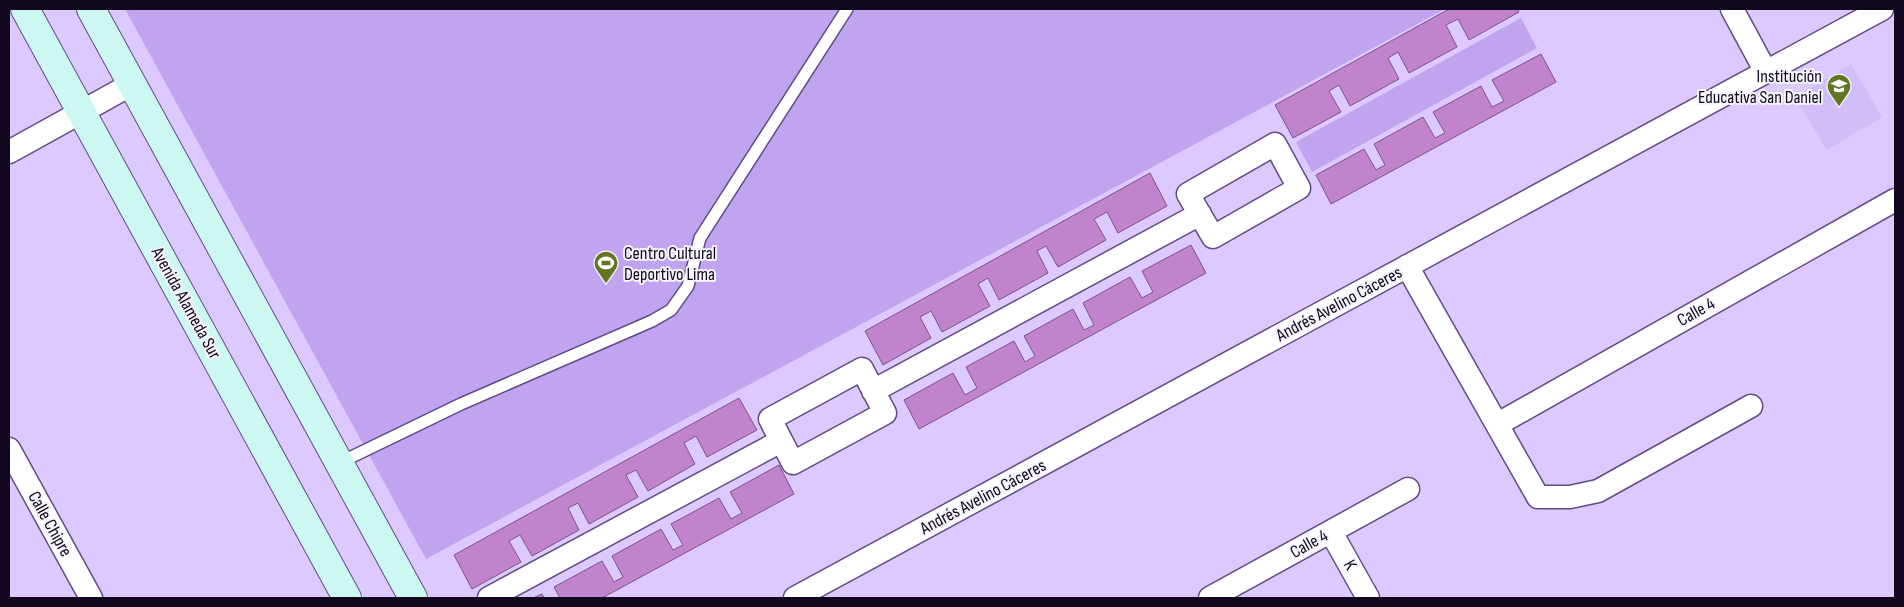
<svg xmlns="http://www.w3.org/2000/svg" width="1904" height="607" font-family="'Sofia Sans Condensed',sans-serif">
  <rect width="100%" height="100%" fill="#dccaff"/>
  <!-- built -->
  <path fill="#d1bdf7" d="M1851,64L1882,117L1827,150L1795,98Z"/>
  <!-- green -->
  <path fill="#c0a4ef" d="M125,9H1445L426,559Z
    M1521,18L1537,48L1312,172L1296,142Z"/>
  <!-- building -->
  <path fill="#c183ce" stroke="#7d5286" d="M1449,9H1517L1519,12L1469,40L1458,19L1446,25L1457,47L1409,73L1398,52L1388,58L1399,79L1350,106L1339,85L1329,91L1341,112L1293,138L1275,105Z
    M1541,54L1556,82L1331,204L1316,175L1364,149L1376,170L1385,165L1374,144L1423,117L1435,138L1445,133L1433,112L1481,86L1492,107L1504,101L1492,80Z
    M1150,173L1167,206L1118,233L1107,212L1094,219L1106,240L1058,267L1046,246L1037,251L1048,273L999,300L988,278L978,284L990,306L942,332L931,311L920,317L931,338L883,365L865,331Z
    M1191,245L1206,273L919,429L904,400L953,373L965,395L977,388L966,367L1014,341L1025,362L1035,356L1024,336L1073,309L1084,330L1094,325L1083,303L1130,277L1142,298L1153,292L1142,271Z
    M739,398L757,430L707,457L696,436L684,443L695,464L648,491L636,470L626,475L638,497L589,524L578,503L568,508L579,530L532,556L520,535L509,541L521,562L472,589L454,555Z
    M779,465L794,494L602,598H560L554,587L602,561L614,582L623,577L612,556L661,529L673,550L683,545L671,524L719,498L731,519L742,513L730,492Z
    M542,594L544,598H533Z"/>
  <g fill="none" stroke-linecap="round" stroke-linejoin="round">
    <defs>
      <path id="service" d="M339,463L461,404L652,321L671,310L688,286L700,238L847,9"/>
      <path id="minor" d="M1732,9L1766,72
        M1275,144L1299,188L1213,237L1188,194Z
        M9,152L132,84
        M1407,266L1538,497H1570L1598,491L1751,406
        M862,369L885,413L793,463L770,419Z
        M873,391L1200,214
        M1498,424L1895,200
        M9,449L91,598
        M1331,532L1368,598
        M489,598L781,441
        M795,598L1882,9
        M1210,598L1408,489"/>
      <path id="secondary" d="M25,9L347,598
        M91,9L413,598"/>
    </defs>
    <!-- service casing -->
    <use href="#service" stroke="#614b84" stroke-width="14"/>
    <!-- minor casing -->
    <use href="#minor" stroke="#614b84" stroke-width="25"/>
    <!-- secondary casing -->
    <use href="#secondary" stroke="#614b84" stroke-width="30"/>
    <!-- service -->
    <use href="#service" stroke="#fff" stroke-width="11"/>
    <!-- minor -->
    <use href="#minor" stroke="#fff" stroke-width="22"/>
    <!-- secondary -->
    <use href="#secondary" stroke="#ccf8f1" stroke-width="28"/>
  </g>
  <!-- icons -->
  <defs>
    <symbol id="school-pin" viewBox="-11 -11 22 30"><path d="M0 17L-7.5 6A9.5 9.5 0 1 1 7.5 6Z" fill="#637422" stroke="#f6f4fb"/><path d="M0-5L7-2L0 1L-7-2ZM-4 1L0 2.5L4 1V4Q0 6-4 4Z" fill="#fff"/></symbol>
    <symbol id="stadium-pin" viewBox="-11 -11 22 30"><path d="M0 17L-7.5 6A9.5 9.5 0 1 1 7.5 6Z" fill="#637422" stroke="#f6f4fb"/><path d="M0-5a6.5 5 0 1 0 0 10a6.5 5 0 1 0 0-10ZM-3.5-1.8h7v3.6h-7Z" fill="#fff"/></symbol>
  </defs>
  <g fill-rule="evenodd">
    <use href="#school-pin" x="1825" y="72" width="28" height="38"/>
    <use href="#stadium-pin" x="592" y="249" width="28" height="38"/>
  </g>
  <g text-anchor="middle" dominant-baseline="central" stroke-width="4" stroke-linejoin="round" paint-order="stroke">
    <!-- poi labels -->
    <g font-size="18" fill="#11071e" stroke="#f6f4fb" text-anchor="end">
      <text x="1822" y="76">Institución<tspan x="1822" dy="21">Educativa San Daniel</tspan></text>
      <text x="624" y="253" text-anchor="start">Centro Cultural<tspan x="624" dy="21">Deportivo Lima</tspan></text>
    </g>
    <!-- street labels -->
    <g font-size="18" fill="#11071e" stroke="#f6f4fb">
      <text transform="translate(186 303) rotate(61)">Avenida Alameda Sur</text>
      <text transform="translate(1339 304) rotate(-28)">Andrés Avelino Cáceres</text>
      <text transform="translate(1696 312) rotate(-29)">Calle 4</text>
      <text transform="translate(983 497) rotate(-28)">Andrés Avelino Cáceres</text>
      <text transform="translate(50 524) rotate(61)">Calle Chipre</text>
      <text transform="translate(1309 544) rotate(-29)">Calle 4</text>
      <text transform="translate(1350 565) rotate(61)">K</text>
    </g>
  </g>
  <!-- border -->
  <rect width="1904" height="607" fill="none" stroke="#11071e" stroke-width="20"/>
</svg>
